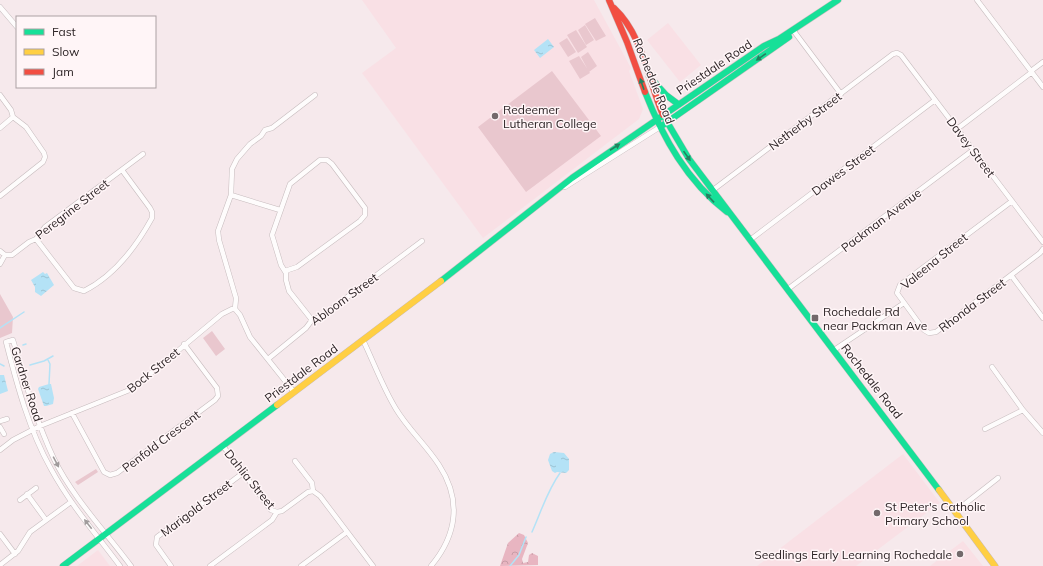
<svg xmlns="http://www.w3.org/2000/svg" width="1043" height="566" font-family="Mulish,sans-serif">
  <defs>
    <pattern id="forest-crowns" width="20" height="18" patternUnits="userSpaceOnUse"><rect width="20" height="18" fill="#e8b5c1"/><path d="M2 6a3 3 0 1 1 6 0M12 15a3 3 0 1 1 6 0" fill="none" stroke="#c79ca6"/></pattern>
    <pattern id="water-ripples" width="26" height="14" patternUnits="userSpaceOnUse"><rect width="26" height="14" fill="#b4e2f6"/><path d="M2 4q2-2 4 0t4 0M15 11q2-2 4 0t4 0" fill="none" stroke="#9bc2d3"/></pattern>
  </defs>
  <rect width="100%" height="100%" fill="#f6e9ec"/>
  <!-- built -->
  <path fill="#f9e0e5" d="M362,0H594L631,68L629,71L643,109L639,119L483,238L362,73L396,48Z
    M668,23L701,65L680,82L647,40Z
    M903,454L940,503L937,505L856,566H757Z
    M963,541L983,566H930Z
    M98,550L110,566H77Z"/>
  <!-- grass -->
  <path fill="#e9c7ce" d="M595,18L606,36L596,41L585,24Z
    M585,25L594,40L586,45L578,30Z
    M576,30L587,47L578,53L567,35Z
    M567,38L576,52L568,57L559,43Z
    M588,52L597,66L589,72L581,57Z
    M579,56L590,73L580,79L569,61Z
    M552,71L601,136L526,192L478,127Z
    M0,294L13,317L12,333L0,338Z
    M212,331L225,349L216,356L203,338Z
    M96,469L98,472L78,485L75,482Z"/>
  <!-- forest -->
  <path fill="url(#forest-crowns)" d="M519,533L524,535L528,543L522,559L523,563L528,562L529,555L532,553L538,556V565L500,566L508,543Z"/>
  <!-- water -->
  <path fill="url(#water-ripples)" d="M548,39L554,47L540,58L534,50Z
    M43,272L45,274L47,273L54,285L41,296L35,292V287L31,280Z
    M0,375H4L8,391L0,394Z
    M49,384H51L54,398L53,404L46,406H44L38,389L39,387Z
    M554,452L564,453L569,459V470L566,473L557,472L555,473L552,471L548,460L550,454Z"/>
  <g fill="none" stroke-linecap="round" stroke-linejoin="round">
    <!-- stream -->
    <path stroke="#b4e2f6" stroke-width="1.5" d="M0,328L24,312
      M23,345L26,344
      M48,360L50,364L49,384
      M0,364L4,366
      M30,365L44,361L53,356
      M532,532C541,512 547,491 560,473
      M510,566L519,555L526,537"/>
    <defs>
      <path id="street" d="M977,0L1043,87
        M0,7L17,27
        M793,30L841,94
        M1031,71L1043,62
        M0,95L11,110L13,117L26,127L44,153L45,157L43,162L0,196
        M0,128L13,117
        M957,129L1032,72
        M565,187L660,127
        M713,190L893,54L897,53L901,55L1043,242
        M231,195L280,210
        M1012,201L900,285L897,293L924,330L929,333L936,332L1040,253L1043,249
        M36,239L74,288L84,291C114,276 136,247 152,218V212L150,208L122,170
        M750,240L935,100
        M0,251L5,255H12L29,242L36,239L45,227L143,154
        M0,264L5,255
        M285,271L297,267L360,221L365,215V208L332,164L327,160H320L290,184L272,235L281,265L286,273V280L289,291L312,320
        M1011,275L1043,318
        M788,289L973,150
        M235,309L236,298L219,240L218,231L231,195L232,169L237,159L250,144L261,136L265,130L272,128L315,95
        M235,309L240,315L250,337L294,392
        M363,340C374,363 383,388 396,409C408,429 426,445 439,465C462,500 457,535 431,566
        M834,350L904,303
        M268,359L306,328L312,320L322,316L422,241
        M992,367L1023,410L1043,433
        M72,413L104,472L110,475L117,473L215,400L218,396L217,388L184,344
        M0,421L7,419
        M0,427L4,434
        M985,429L1023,410
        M223,446L271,510L277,512
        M0,450L13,440L40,426L132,389L222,314L232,309H235
        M295,461L312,483L313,491
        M27,494L46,520
        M20,500L36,488
        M956,511L998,478
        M0,534L15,554
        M0,565L18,551L30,532L71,502
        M120,566C96,534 70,504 51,469C29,430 17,385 6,342L13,340C25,381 36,421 54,459C73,498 105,531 131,566
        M171,566L156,545L157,537L243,473
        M210,566L272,520L277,512L282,511L308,492L313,491L320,496L373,566
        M301,566L347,532"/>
      <path id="fast" d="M649,76L666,95L678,104
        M645,92C663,138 687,181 727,212
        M663,115L689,159L939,490
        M663,125L789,37
        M441,281L572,178L764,46L779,39L838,0
        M63,566L277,405"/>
      <path id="slow" d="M277,405L441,281
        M939,490L995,566"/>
      <path id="jam" d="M609,0L627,42L645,92
        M614,8C643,35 648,80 663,115"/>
    </defs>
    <!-- street casing -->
    <use href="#street" stroke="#c6bbbd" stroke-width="5.5"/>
    <!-- fast casing -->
    <use href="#fast" stroke="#c6bbbd" stroke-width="7"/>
    <!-- slow casing -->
    <use href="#slow" stroke="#c6bbbd" stroke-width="7"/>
    <!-- jam casing -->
    <use href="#jam" stroke="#c6bbbd" stroke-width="7"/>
    <!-- street -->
    <use href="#street" stroke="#fefcfc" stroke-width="4.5"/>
    <!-- fast -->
    <use href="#fast" stroke="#16e098" stroke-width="6"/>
    <!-- slow -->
    <use href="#slow" stroke="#ffcf43" stroke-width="6"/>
    <!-- jam -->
    <use href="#jam" stroke="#f24e42" stroke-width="6"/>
  </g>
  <!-- one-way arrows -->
  <defs><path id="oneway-solid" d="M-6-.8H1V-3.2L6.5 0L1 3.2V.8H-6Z"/></defs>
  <g fill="#22825f">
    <use href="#oneway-solid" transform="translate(761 57) rotate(145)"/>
    <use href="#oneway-solid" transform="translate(642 84) rotate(-109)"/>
    <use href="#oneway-solid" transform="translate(615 147) rotate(-33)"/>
    <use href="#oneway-solid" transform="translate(687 156) rotate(55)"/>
    <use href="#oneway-solid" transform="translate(710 198) rotate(-133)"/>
  </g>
  <g fill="#a09b9c">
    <use href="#oneway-solid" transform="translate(56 462) rotate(62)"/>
    <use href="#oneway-solid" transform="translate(88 524) rotate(-128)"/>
  </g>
  <!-- markers -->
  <g fill="#73696b" stroke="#fff5f7" stroke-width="1.5">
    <circle cx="495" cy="116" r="4"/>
    <rect x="811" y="314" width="8" height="8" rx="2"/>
    <circle cx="877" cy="513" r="4"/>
    <circle cx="960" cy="554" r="4"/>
  </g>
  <g text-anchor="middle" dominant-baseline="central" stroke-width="3" stroke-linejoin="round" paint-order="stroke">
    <!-- street labels -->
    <g font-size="12" fill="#2d2426" stroke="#fff5f7">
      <text transform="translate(714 67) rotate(-34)">Priestdale Road</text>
      <text transform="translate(654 81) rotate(68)">Rochedale Road</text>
      <text transform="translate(805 121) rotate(-37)">Netherby Street</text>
      <text transform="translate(971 147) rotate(53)">Davey Street</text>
      <text transform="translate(843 170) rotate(-37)">Dawes Street</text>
      <text transform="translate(72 209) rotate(-38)">Peregrine Street</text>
      <text transform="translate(881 220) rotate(-37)">Packman Avenue</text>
      <text transform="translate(934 261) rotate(-39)">Valeena Street</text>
      <text transform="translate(344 299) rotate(-36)">Abloom Street</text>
      <text transform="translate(972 305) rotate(-37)">Rhonda Street</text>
      <text transform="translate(153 370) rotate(-39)">Bock Street</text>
      <text transform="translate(301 373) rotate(-37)">Priestdale Road</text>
      <text transform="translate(872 381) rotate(52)">Rochedale Road</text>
      <text transform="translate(27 384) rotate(72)">Gardner Road</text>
      <text transform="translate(161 441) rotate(-37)">Penfold Crescent</text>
      <text transform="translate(250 479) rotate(51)">Dahlia Street</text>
      <text transform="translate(196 508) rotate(-37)">Marigold Street</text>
    </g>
    <!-- poi labels -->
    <g font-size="12" fill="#2d2426" stroke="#fff5f7" text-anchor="start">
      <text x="503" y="109">Redeemer<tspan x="503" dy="14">Lutheran College</tspan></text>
      <text x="823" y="311">Rochedale Rd<tspan x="823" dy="14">near Packman Ave</tspan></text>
      <text x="885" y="506">St Peter's Catholic<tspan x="885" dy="14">Primary School</tspan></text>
      <text x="952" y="554" text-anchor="end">Seedlings Early Learning Rochedale</text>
    </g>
  </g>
  <!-- legend -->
  <rect x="16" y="16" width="140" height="72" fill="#fff5f7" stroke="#aba1a3"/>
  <rect x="24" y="29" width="20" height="6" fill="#16e098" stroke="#aba1a3"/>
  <text x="52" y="36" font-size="12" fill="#2d2426">Fast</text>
  <rect x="24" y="49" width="20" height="6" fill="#ffcf43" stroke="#aba1a3"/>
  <text x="52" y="56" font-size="12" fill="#2d2426">Slow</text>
  <rect x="24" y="69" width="20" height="6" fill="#f24e42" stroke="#aba1a3"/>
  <text x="52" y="76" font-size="12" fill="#2d2426">Jam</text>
</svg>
